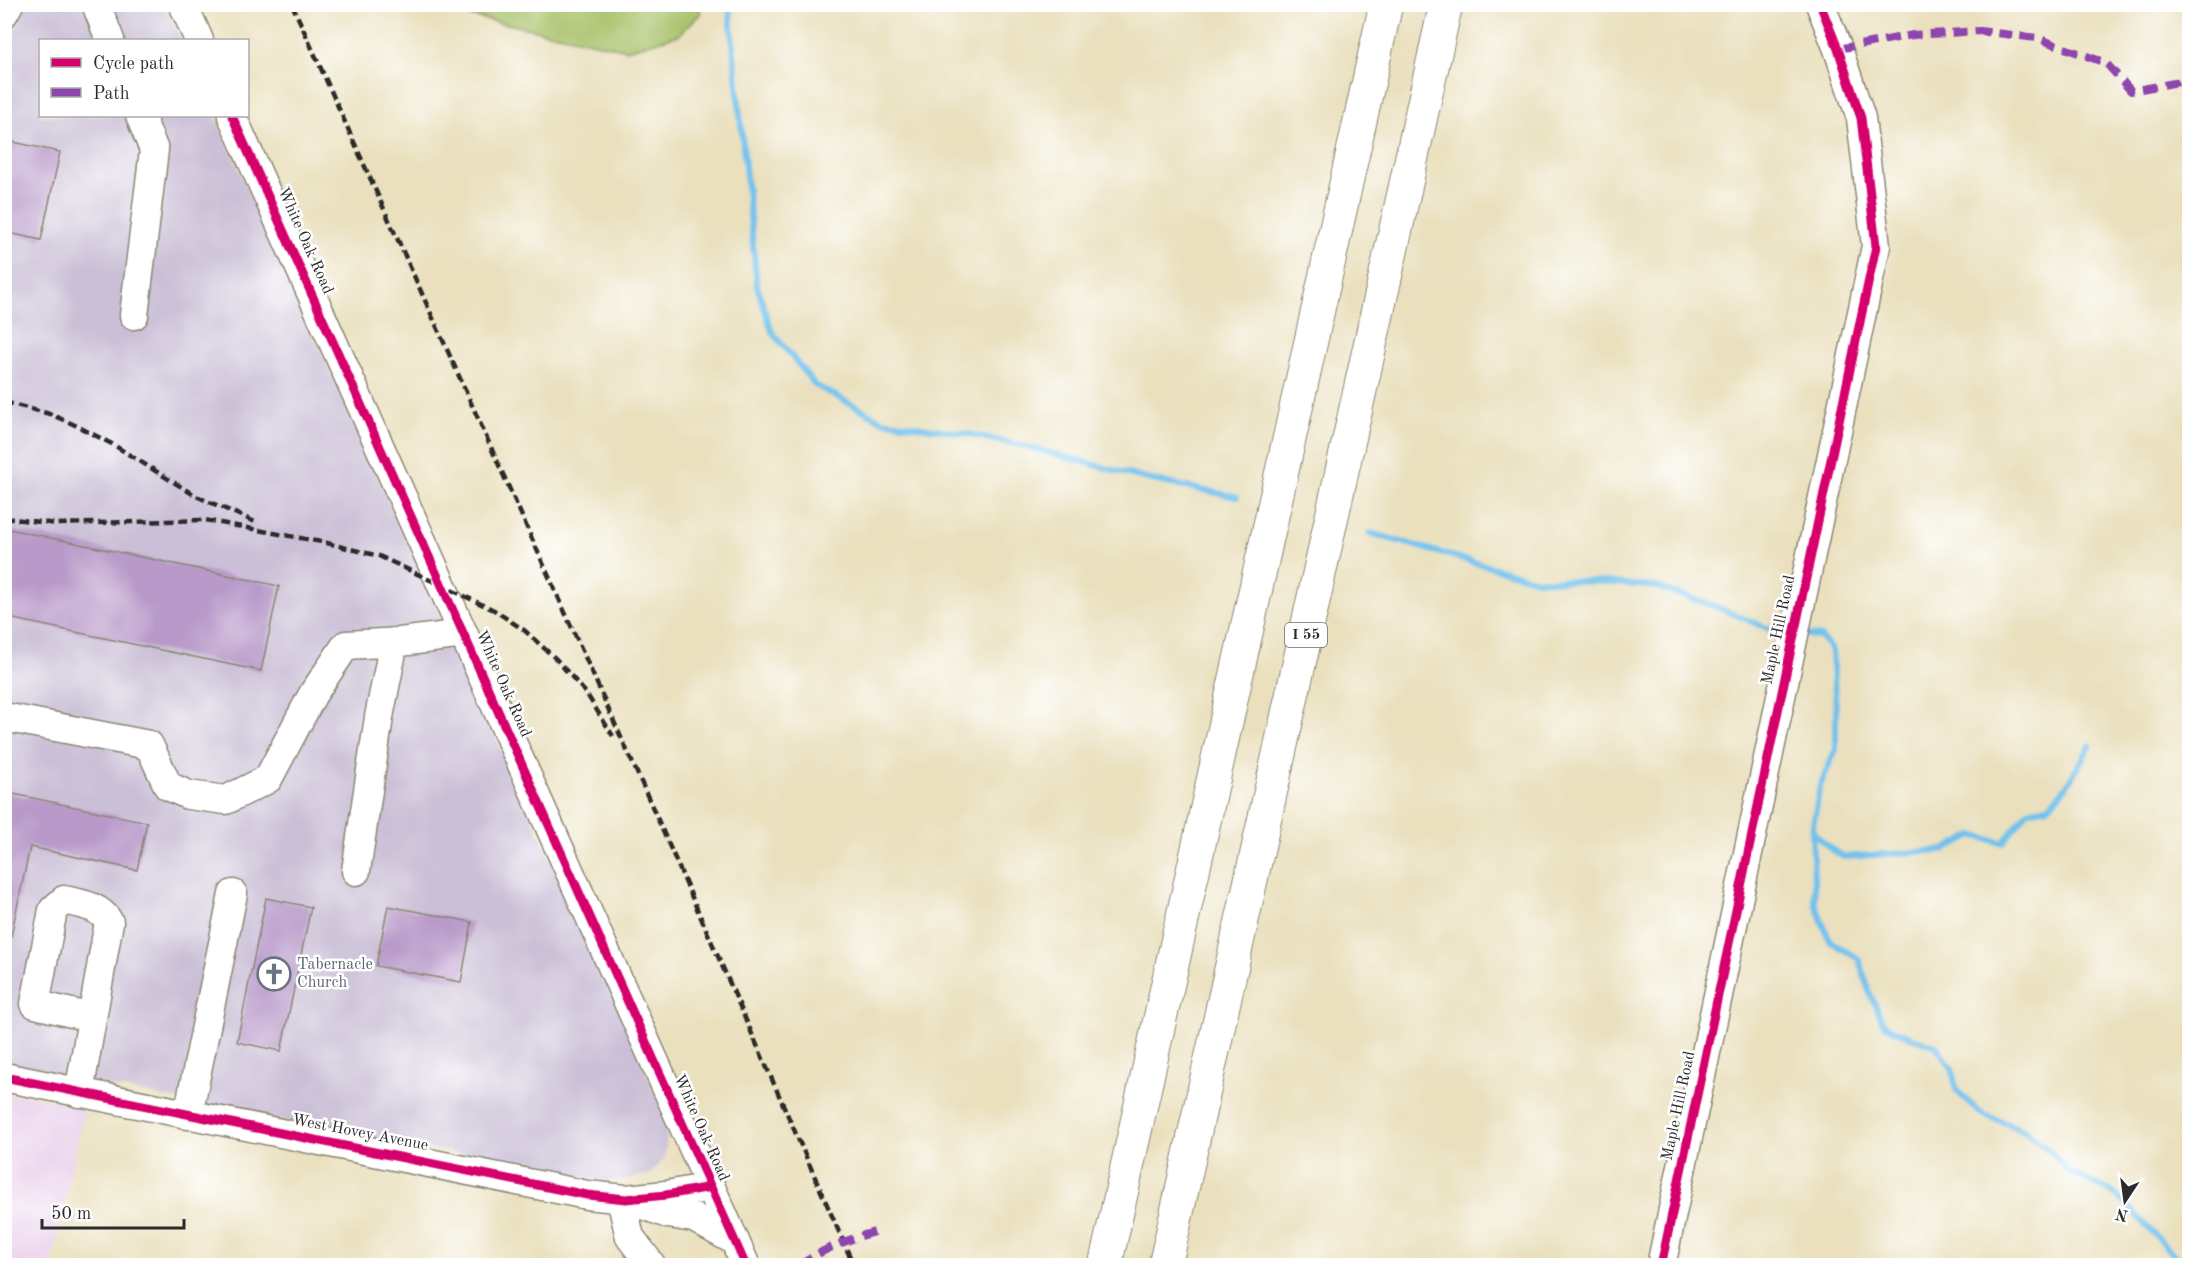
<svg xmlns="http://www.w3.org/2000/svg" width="2194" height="1270" font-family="'Old Standard TT',serif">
  <rect width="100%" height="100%" fill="#fff"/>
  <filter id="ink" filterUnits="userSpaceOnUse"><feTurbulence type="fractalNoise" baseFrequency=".0167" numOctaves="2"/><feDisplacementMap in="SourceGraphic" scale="12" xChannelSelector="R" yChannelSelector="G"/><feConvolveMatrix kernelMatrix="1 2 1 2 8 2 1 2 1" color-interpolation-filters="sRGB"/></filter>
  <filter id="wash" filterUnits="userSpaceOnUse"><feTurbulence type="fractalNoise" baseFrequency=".008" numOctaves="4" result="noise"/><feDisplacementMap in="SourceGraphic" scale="24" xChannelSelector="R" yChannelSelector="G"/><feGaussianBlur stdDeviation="1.35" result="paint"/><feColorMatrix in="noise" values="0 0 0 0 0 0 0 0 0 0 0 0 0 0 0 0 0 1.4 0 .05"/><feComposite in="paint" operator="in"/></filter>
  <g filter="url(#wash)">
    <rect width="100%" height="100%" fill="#eae0bd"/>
    <!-- built -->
    <path fill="#ead1ec" d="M4,1091L85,1107L51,1265H5Z"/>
    <!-- industrial -->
    <path fill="#cabfd6" d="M4,5H165L182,40H40V116H215L665,1113L667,1136L665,1158L650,1175L606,1182L525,1165L351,1135L5,1065Z"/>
    <!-- green -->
    <path fill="#a8c167" stroke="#6a7649" stroke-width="1.5" d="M698,5L701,13L679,35L627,50L419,5Z"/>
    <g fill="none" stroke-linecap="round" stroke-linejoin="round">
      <!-- stream -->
      <path stroke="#71c1ec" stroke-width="6" d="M729,4L757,286L772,332L815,385L883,421L968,434L1028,447L1147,479L1237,497
        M1370,533L1537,580L1604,582L1656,587L1714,606L1772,630L1786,632
        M1802,634L1821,637L1832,651L1836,710V749L1820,786L1812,831L1815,904L1830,941L1859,959L1869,991L1884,1025L1910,1037L1936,1046L1952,1068L1956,1090L1980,1113L2023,1130L2049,1150L2068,1171L2116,1194L2184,1266
        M1812,831L1831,849L1844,857L1944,850L1972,835L2003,843L2028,811L2048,807L2066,787L2090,746"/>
    </g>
    <g id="blocks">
      <!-- building -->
      <path fill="#b899c9" d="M4,140L60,152L41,240L4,232Z
        M4,528L279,586L261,671L4,617Z
        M4,792L147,822L137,870L30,847L11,936L4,935Z
        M266,898L311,907L281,1051L237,1042Z
        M388,906L472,922L461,982L376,966Z"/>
    </g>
  </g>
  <g filter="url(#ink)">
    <use href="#blocks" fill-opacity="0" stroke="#8a8674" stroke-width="1.5"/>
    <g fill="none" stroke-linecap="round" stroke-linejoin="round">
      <defs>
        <path id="minor" d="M96,4L110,40
          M183,4L199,40
          M4,13L9,4
          M232,116L746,1266
          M134,315L154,150L140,116
          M4,717L149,745L168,786L188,795L226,800L268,779L313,694L346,645L400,642L464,634
          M356,871L379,717L394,642
          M4,1077L587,1195L626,1199L666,1195L711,1187
          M79,1093L109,922C100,906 81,904 64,900L53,910L35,1004L92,1018
          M188,1115L233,894
          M621,1199L630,1237L652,1266
          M635,1202L668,1214L694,1218L735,1241
          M1661,1266L1876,246L1861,118L1838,49L1820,4"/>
        <path id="highway" d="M1105,1266L1386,4
          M1165,1266L1446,4"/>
      </defs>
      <!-- minor casing -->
      <use href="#minor" stroke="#8a8674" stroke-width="31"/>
      <!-- highway casing -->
      <use href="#highway" stroke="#8a8674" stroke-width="35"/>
      <!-- minor -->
      <use href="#minor" stroke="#fff" stroke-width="28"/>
      <!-- highway -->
      <use href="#highway" stroke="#fff" stroke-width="33"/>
      <!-- rail -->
      <path stroke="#2b2b2b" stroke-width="4.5" stroke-dasharray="9 4.5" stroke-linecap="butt" d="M292,4L651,804L854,1266
        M4,402L50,414L75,425L112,444L196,496L255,522
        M4,518L57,524L205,520L327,543L379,556L494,610L524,630L556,659L586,693L613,736"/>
      <!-- quiet -->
      <path stroke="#8e44ad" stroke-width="8" stroke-dasharray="15 8" stroke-linecap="butt" d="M1838,49L1913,35L1980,31L2037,38L2106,63L2131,91L2190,80
        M799,1266C822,1249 847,1240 874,1232"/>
      <defs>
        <path id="cycleway" d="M232,116L746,1266
          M4,1077L587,1195L626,1199L666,1195L711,1187
          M1661,1266L1876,246L1861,118L1838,49L1820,4"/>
      </defs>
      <!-- cycleway casing -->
      <use href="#cycleway" stroke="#fff" stroke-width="13"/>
      <!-- cycleway -->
      <use href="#cycleway" stroke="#d6006c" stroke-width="9"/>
    </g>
  </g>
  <!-- icons -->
  <defs>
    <symbol id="church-ring" viewBox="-11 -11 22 22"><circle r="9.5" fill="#fff" stroke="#6b7280" stroke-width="1.5"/><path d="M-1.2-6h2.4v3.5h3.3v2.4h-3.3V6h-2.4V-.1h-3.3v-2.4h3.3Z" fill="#6b7280"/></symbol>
  </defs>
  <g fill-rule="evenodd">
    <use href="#church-ring" x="255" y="955" width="38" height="38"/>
  </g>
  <g text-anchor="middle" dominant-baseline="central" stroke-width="5" stroke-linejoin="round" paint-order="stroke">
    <!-- shield labels -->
    <rect fill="#fff" stroke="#6b6b6b" stroke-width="1.5" x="1285" y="623" width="42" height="24" rx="4.5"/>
    <g font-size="15" font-weight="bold" fill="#2b2b2b">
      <text x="1306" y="635">I 55</text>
    </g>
    <!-- street labels -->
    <g font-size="16" fill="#2b2b2b" stroke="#fff">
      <text transform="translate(305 241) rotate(66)">White Oak Road</text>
      <text transform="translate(1779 630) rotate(-78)">Maple Hill Road</text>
      <text transform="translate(503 684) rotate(66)">White Oak Road</text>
      <text transform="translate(1679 1106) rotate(-78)">Maple Hill Road</text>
      <text transform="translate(701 1128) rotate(66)">White Oak Road</text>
      <text transform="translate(360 1133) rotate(11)">West Hovey Avenue</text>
    </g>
    <!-- worship labels -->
    <g font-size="16" fill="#5b616d" stroke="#fff" text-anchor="start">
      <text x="297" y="965">Tabernacle<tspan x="297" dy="18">Church</tspan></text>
    </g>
  </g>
  <!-- margin -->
  <rect width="2194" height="1270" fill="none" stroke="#fff" stroke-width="24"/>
  <!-- legend -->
  <rect x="39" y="39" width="210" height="78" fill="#ffffff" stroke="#aaaaaa" stroke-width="1.5"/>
  <rect x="51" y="58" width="30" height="9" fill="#d6006c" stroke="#aaaaaa" stroke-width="1.5"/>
  <text x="93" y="69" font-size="18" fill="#2b2b2b">Cycle path</text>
  <rect x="51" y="88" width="30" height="9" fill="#8e44ad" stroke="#aaaaaa" stroke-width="1.5"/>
  <text x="93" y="99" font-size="18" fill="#2b2b2b">Path</text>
  <!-- north arrow -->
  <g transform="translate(2125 1201) rotate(193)" stroke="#ffffff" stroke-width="4.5" paint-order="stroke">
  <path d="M0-4.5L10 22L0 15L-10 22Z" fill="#2b2b2b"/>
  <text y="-9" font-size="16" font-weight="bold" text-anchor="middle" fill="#2b2b2b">N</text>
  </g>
  <!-- scale -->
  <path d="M42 1219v9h142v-9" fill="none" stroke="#2b2b2b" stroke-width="3"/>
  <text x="51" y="1219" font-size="18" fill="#2b2b2b" stroke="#ffffff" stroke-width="4.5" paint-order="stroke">50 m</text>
</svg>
